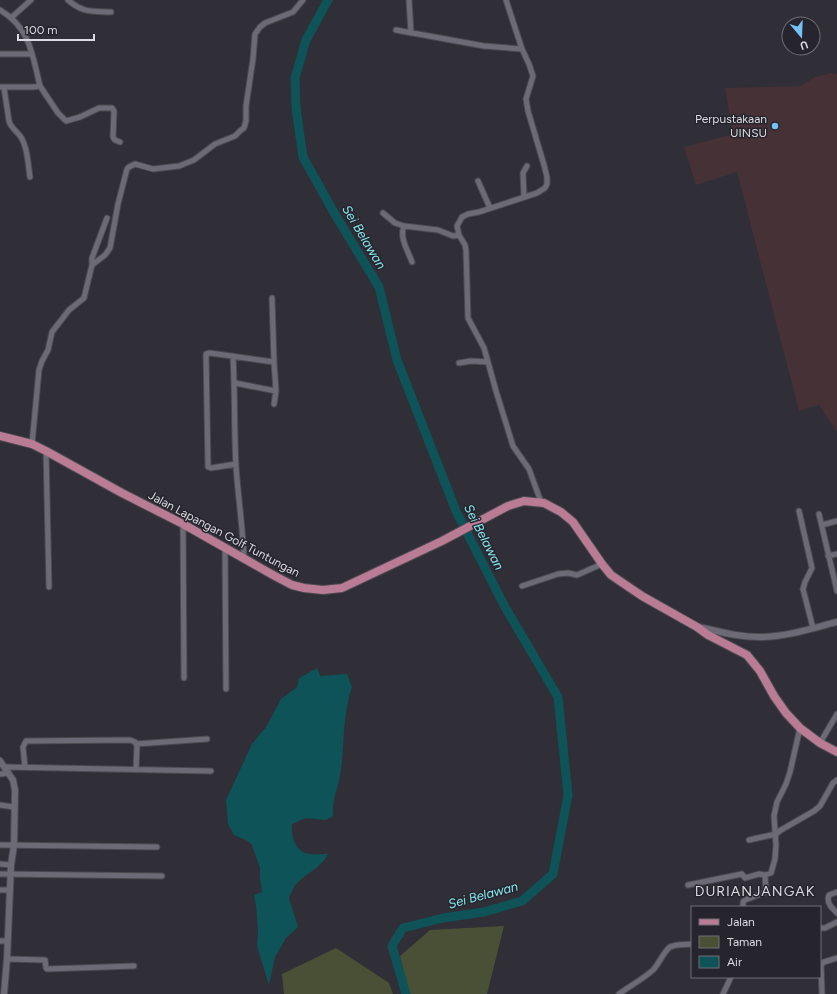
<svg xmlns="http://www.w3.org/2000/svg" width="837" height="994" font-family="Figtree,sans-serif">
  <rect width="100%" height="100%" fill="#302e37"/>
  <!-- education -->
  <path fill="#453136" d="M831,73L837,74V432L819,405L799,411L737,172L696,185L684,147L733,134L725,88L800,86L815,77Z"/>
  <!-- green -->
  <path fill="#4a5035" d="M504,926L487,994H409L400,956L430,930Z
    M336,948L389,983L393,994H284L282,974Z"/>
  <!-- water -->
  <path fill="#0e5358" d="M317,668L320,676L347,674L352,687C342,716 345,746 340,776C337,792 332,799 333,816L326,820L306,818L292,824C291,834 294,848 305,853C311,855 322,854 328,854C322,867 307,873 297,883C293,887 292,893 289,898L298,927L286,938L275,957L269,985L257,946L258,932L256,905L254,895L262,892L260,878V868L252,845L248,841L234,835L228,824L226,800L252,744L266,727L281,699L297,687L299,678Z"/>
  <g fill="none" stroke-linecap="round" stroke-linejoin="round">
    <!-- river -->
    <path stroke="#0e5358" stroke-width="9" d="M328,0L306,40L295,78L296,108L303,157L336,216L379,287L397,360L456,511L505,607L558,697L568,795L553,874L522,901L484,912L443,918L403,928L392,946L406,994"/>
    <defs>
      <path id="minor" d="M68,0C83,13 92,11 111,12
        M409,0L411,33
        M506,0L522,49L529,64L533,76L526,99L528,111L544,165L547,177V184L545,188L537,193L479,212L468,214L462,217L457,226L459,235L465,245L466,250L468,318L484,348L488,362L496,391L513,446L529,469L541,502
        M0,10C30,28 32,53 40,86L33,87H0
        M12,17L31,0
        M396,30L484,46L522,49
        M0,54H32
        M40,86L58,113L66,121L80,117L99,108H112L114,111L113,137L115,140L120,142
        M4,88L9,121C11,129 19,132 22,139C28,149 28,165 30,177
        M478,181L490,208
        M524,197L523,173L527,166
        M383,213L395,223L404,226L438,230L453,236L459,235
        M404,226C399,237 408,251 412,262
        M92,265V258L107,218
        M272,298L274,362
        M233,356C235,392 234,429 236,466C238,497 243,528 244,560
        M459,363L471,361L488,362
        M235,383L276,391
        M32,444L39,370L42,361L48,350L52,332L69,310L84,298L92,265L105,255L110,248L118,204L127,169L129,167L135,164L153,169L179,166L194,160L215,144L235,136L241,130L244,128L246,121V106L253,59L255,34L260,27L265,23L293,12L303,0
        M46,451L49,587
        M236,464L211,468L208,467L206,354L210,353L274,362L276,391L274,404
        M799,511L812,568L805,582L803,589L813,628
        M819,514L837,591
        M183,524L184,678
        M822,525L837,521
        M225,549L226,689
        M828,556L837,554
        M522,586L558,574L568,573L577,575L602,564
        M820,743L837,714
        M136,744L207,739
        M5,767L211,771
        M25,767L23,747L26,741L130,740L135,742L137,745L136,770
        M0,774L9,773
        M0,805L14,807
        M749,840L776,834L781,830L814,811L820,806L833,783L837,780
        M0,845L157,847
        M0,864L11,865
        M0,874L162,876
        M688,885L742,874L745,878L759,874L765,875L771,873L775,859L776,845L774,816L777,802L786,784L790,772L800,728
        M0,890H9
        M837,892L829,895C826,903 832,908 837,913
        M743,907V902L745,900L766,892L765,875
        M820,928H825L837,922
        M0,941H7
        M7,959L45,960L46,968L47,969L134,966
        M619,994C630,986 643,979 653,970C659,964 664,951 670,947C676,944 685,945 692,944
        M723,994L731,977
        M822,994L821,965L824,962L837,958"/>
      <path id="tertiary" d="M699,627C721,632 742,638 764,637C789,636 813,628 837,622
        M0,761L13,780L15,790L14,845L11,865L7,959L4,994"/>
      <path id="primary" d="M0,436L32,444L46,451L122,493L183,524L273,575L292,585L304,588L323,590L342,588L442,541L508,506L524,501L544,503L561,512L573,522L602,564L611,575L642,596L697,627L708,635L747,655L760,671L774,696L786,713L800,728L820,743L837,752"/>
    </defs>
    <!-- minor casing -->
    <use href="#minor" stroke="#4b4a51" stroke-width="7"/>
    <!-- tertiary casing -->
    <use href="#tertiary" stroke="#4b4a51" stroke-width="8"/>
    <!-- primary casing -->
    <use href="#primary" stroke="#4b4a51" stroke-width="10"/>
    <!-- minor -->
    <use href="#minor" stroke="#6c6b75" stroke-width="5"/>
    <!-- tertiary -->
    <use href="#tertiary" stroke="#6c6b75" stroke-width="6"/>
    <!-- primary -->
    <use href="#primary" stroke="#b97c94" stroke-width="8"/>
  </g>
  <!-- markers -->
  <circle fill="#73c1f5" stroke="#26252d" stroke-width="1.5" cx="775" cy="126" r="4"/>
  <g text-anchor="middle" dominant-baseline="central" stroke-width="3" stroke-linejoin="round" paint-order="stroke">
    <!-- poi labels -->
    <g font-size="12" fill="#dbdbe1" stroke="#26252d" text-anchor="end">
      <text x="767" y="119">Perpustakaan<tspan x="767" dy="14">UINSU</tspan></text>
    </g>
    <!-- street labels -->
    <g font-size="12" fill="#dbdbe1" stroke="#26252d">
      <text transform="translate(224 534) rotate(28)">Jalan Lapangan Golf Tuntungan</text>
    </g>
    <!-- water labels -->
    <g font-size="13" font-style="italic" fill="#85e8ef" stroke="#26252d">
      <text transform="translate(364 237) rotate(59)">Sei Belawan</text>
      <text transform="translate(484 537) rotate(63)">Sei Belawan</text>
      <text transform="translate(483 895) rotate(-15)">Sei Belawan</text>
    </g>
    <!-- quarter labels -->
    <g font-size="14" letter-spacing="1" fill="#dbdbe1" stroke="#26252d">
      <text x="755" y="891">DURIANJANGAK</text>
    </g>
  </g>
  <!-- legend -->
  <rect x="691" y="906" width="130" height="72" fill="#26252d" stroke="#6e6e75"/>
  <rect x="699" y="919" width="20" height="6" fill="#b97c94" stroke="#6e6e75"/>
  <text x="727" y="926" font-size="12" fill="#dbdbe1">Jalan</text>
  <rect x="699" y="936" width="20" height="12" fill="#4a5035" stroke="#6e6e75"/>
  <text x="727" y="946" font-size="12" fill="#dbdbe1">Taman</text>
  <rect x="699" y="956" width="20" height="12" fill="#0e5358" stroke="#6e6e75"/>
  <text x="727" y="966" font-size="12" fill="#dbdbe1">Air</text>
  <!-- north arrow -->
  <g transform="translate(801 36) rotate(161)"><circle r="19" fill="#26252d" stroke="#6e6e75"/>
  <path d="M0-3L7 15L0 10L-7 15Z" fill="#73c1f5"/>
  <text y="-6" font-size="11" font-weight="bold" text-anchor="middle" fill="#dbdbe1">U</text>
  </g>
  <!-- scale -->
  <path d="M18 34v6h76v-6" fill="none" stroke="#dbdbe1" stroke-width="2"/>
  <text x="24" y="34" font-size="12" fill="#dbdbe1" stroke="#26252d" stroke-width="3" paint-order="stroke">100 m</text>
</svg>
